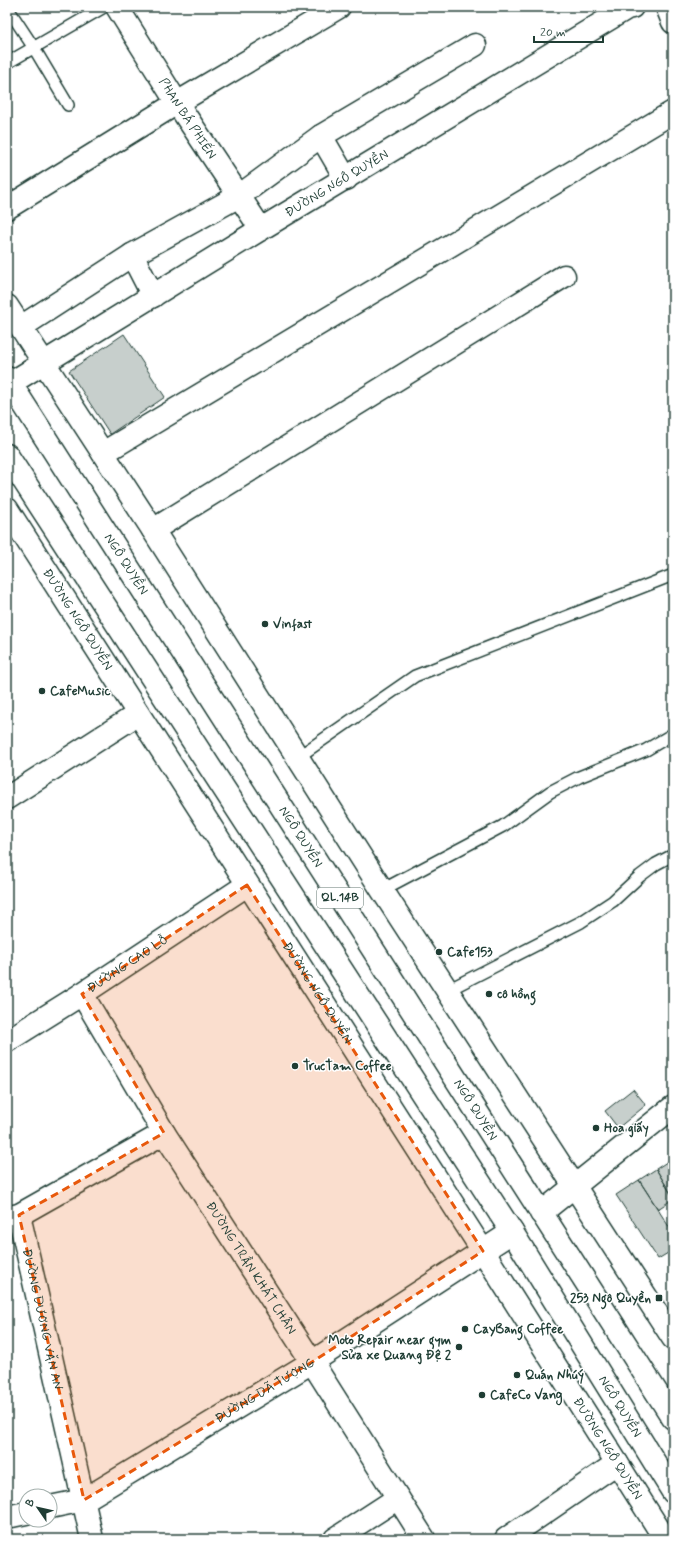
<svg xmlns="http://www.w3.org/2000/svg" width="680" height="1546" font-family="Mynerve,sans-serif">
  <rect width="100%" height="100%" fill="#fff"/>
  <filter id="ink" filterUnits="userSpaceOnUse"><feTurbulence type="fractalNoise" baseFrequency=".025" numOctaves="2"/><feDisplacementMap in="SourceGraphic" scale="8" xChannelSelector="R" yChannelSelector="G"/><feConvolveMatrix kernelMatrix="1 2 1 2 8 2 1 2 1" color-interpolation-filters="sRGB"/></filter>
  <g filter="url(#ink)">
    <!-- building -->
    <path fill="#c7cfcc" stroke="#1f3d34" d="M124,334L165,397L110,434L69,371Z
      M633,1089L646,1105L618,1128L605,1111Z
      M673,1158V1197L656,1169Z
      M656,1169L673,1197V1199L658,1209L639,1180Z
      M639,1180L673,1233V1250L658,1259L616,1195Z"/>
    <g fill="none" stroke-linecap="round" stroke-linejoin="round">
      <defs>
        <path id="service" d="M7,7L34,48L68,105
          M7,63L104,7
          M298,757L415,676L673,575
          M382,890L503,826L550,792L579,777L646,750L673,734
          M448,990L581,922L613,901L640,876L656,864L673,855"/>
        <g id="minor">
          <path id="s1" d="M117,7L177,103L261,229"/>
          <path d="M667,7L673,22"/>
          <path d="M321,136L346,179"/>
          <path d="M7,208L177,103L339,7"/>
          <path d="M132,255L153,296"/>
          <path d="M21,327L132,255L239,196L321,136L475,45"/>
          <path id="s2" d="M11,383L261,229L627,8L632,7"/>
          <path d="M103,453L673,112"/>
          <path d="M153,530L564,276"/>
          <path d="M7,798L138,714"/>
          <path id="s3" d="M82,994L164,1133L312,1362L424,1539"/>
          <path id="s4" d="M7,1041L82,994L247,885"/>
          <path id="s5" d="M19,1215L92,1539"/>
          <path d="M7,1217L19,1215L164,1133"/>
          <path id="s6" d="M50,1507L84,1500L312,1362L512,1232"/>
          <path d="M7,1517L26,1513"/>
          <path d="M335,1539L398,1498"/>
          <path d="M506,1539L617,1463"/>
        </g>
        <g id="tertiary">
          <path d="M7,306L153,530L382,890L673,1338"/>
          <path id="s7" d="M7,509L483,1251L665,1539"/>
          <path d="M541,1213L673,1107"/>
        </g>
        <g id="trunk">
          <path id="s8" d="M7,378L673,1418"/>
          <path id="s9" d="M7,455L512,1232L673,1492"/>
        </g>
      </defs>
      <!-- service casing -->
      <use href="#service" stroke="#1f3d34" stroke-width="14"/>
      <!-- minor casing -->
      <use href="#minor" stroke="#1f3d34" stroke-width="25"/>
      <!-- tertiary casing -->
      <use href="#tertiary" stroke="#1f3d34" stroke-width="25"/>
      <!-- trunk casing -->
      <use href="#trunk" stroke="#1f3d34" stroke-width="25"/>
      <!-- service -->
      <use href="#service" stroke="#fff" stroke-width="11"/>
      <!-- minor -->
      <use href="#minor" stroke="#fff" stroke-width="22"/>
      <!-- tertiary -->
      <use href="#tertiary" stroke="#fff" stroke-width="22"/>
      <!-- trunk -->
      <use href="#trunk" stroke="#fff" stroke-width="22"/>
    </g>
  </g>
  <!-- marked area -->
  <path fill="#e8590c" fill-opacity="0.2" stroke="#e8590c" stroke-width="3" stroke-dasharray="8 5" stroke-linejoin="round" d="M247,885L483,1251L312,1362L84,1500L19,1215L164,1133L82,994Z"/>
  <!-- markers -->
  <g fill="#1f3d34" stroke="#fff" stroke-width="1.5">
    <circle cx="265" cy="624" r="4"/>
    <circle cx="42" cy="691" r="4"/>
    <circle cx="439" cy="952" r="4"/>
    <circle cx="489" cy="994" r="4"/>
    <circle cx="295" cy="1066" r="4"/>
    <circle cx="596" cy="1128" r="4"/>
    <rect x="655" y="1294" width="8" height="8" rx="2"/>
    <circle cx="465" cy="1329" r="4"/>
    <circle cx="459" cy="1347" r="4"/>
    <circle cx="517" cy="1375" r="4"/>
    <circle cx="482" cy="1395" r="4"/>
  </g>
  <g text-anchor="middle" dominant-baseline="central" stroke-width="3" stroke-linejoin="round" paint-order="stroke">
    <!-- shield labels -->
    <rect fill="#fff" stroke="#627771" stroke-width="1" x="317" y="888" width="46" height="20" rx="3"/>
    <g font-size="12" font-weight="bold" fill="#1f3d34">
      <text x="340" y="898">QL.14B</text>
    </g>
    <!-- street labels -->
    <g font-size="13" fill="#1f3d34" stroke="#fff">
      <text stroke="none"><textPath href="#s1" startOffset="132">PHAN BÁ PHIẾN</textPath></text>
      <text stroke="none"><textPath href="#s2" startOffset="382">ĐƯỜNG NGÔ QUYỀN</textPath></text>
      <text stroke="none"><textPath href="#s8" startOffset="221">NGÔ QUYỀN</textPath></text>
      <text stroke="none"><textPath href="#s7" startOffset="131">ĐƯỜNG NGÔ QUYỀN</textPath></text>
      <text stroke="none"><textPath href="#s8" startOffset="545">NGÔ QUYỀN</textPath></text>
      <text stroke="none"><textPath href="#s4" startOffset="143">ĐƯỜNG CAO LỖ</textPath></text>
      <text stroke="none"><textPath href="#s7" startOffset="575">ĐƯỜNG NGÔ QUYỀN</textPath></text>
      <text stroke="none"><textPath href="#s8" startOffset="869">NGÔ QUYỀN</textPath></text>
      <text stroke="none"><textPath href="#s3" startOffset="322">ĐƯỜNG TRẦN KHÁT CHÂN</textPath></text>
      <text stroke="none"><textPath href="#s5" startOffset="107">ĐƯỜNG DƯƠNG VĂN AN</textPath></text>
      <text stroke="none"><textPath href="#s6" startOffset="246">ĐƯỜNG DÃ TƯỢNG</textPath></text>
      <text stroke="none"><textPath href="#s9" startOffset="1132">NGÔ QUYỀN</textPath></text>
      <text stroke="none"><textPath href="#s7" startOffset="1115">ĐƯỜNG NGÔ QUYỀN</textPath></text>
    </g>
    <!-- poi labels -->
    <g font-size="13" font-weight="bold" fill="#1f3d34" stroke="#fff" text-anchor="start">
      <text x="273" y="624">Vinfast</text>
      <text x="50" y="691">CafeMusic</text>
      <text x="447" y="952">Cafe153</text>
      <text x="497" y="994">cô hồng</text>
      <text x="303" y="1066">TrucTam Coffee</text>
      <text x="604" y="1128">Hoa giấy</text>
      <text x="651" y="1298" text-anchor="end">253 Ngô Quyền</text>
      <text x="473" y="1329">CayBang Coffee</text>
      <text x="451" y="1340" text-anchor="end">Moto Repair near gym<tspan x="451" dy="15">Sửa xe Quang Đệ 2</tspan></text>
      <text x="525" y="1375">Quán Nhúý</text>
      <text x="490" y="1395">CafeCo Vang</text>
    </g>
  </g>
  <!-- margin -->
  <rect width="680" height="1546" fill="none" stroke="#fff" stroke-width="24"/>
  <rect x="12" y="12" width="656" height="1522" fill="none" stroke="#1f3d34" stroke-width="1.5" filter="url(#ink)"/>
  <!-- north arrow -->
  <g transform="translate(38 1508) rotate(304)"><circle r="19" fill="#ffffff" stroke="#a5b1ae"/>
  <path d="M0-3L7 15L0 10L-7 15Z" fill="#1f3d34"/>
  <text y="-6" font-size="11" font-weight="bold" text-anchor="middle" fill="#1f3d34">B</text>
  </g>
  <!-- scale -->
  <path d="M534 36v6h69v-6" fill="none" stroke="#1f3d34" stroke-width="2"/>
  <text x="540" y="36" font-size="12" fill="#1f3d34" stroke="#ffffff" stroke-width="3" paint-order="stroke">20 m</text>
</svg>
